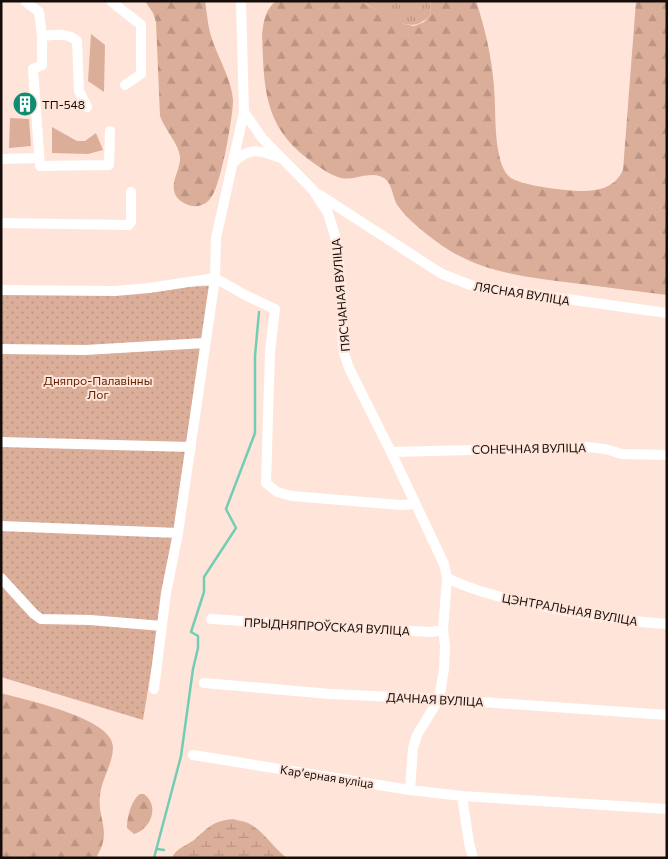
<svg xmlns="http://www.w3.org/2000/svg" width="668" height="859" font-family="Commissioner,sans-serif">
  <defs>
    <pattern id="grass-tufts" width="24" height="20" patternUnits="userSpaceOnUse" patternTransform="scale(1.25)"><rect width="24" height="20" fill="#dbae9a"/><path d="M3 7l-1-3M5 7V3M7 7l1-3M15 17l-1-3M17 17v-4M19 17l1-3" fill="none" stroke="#bb9483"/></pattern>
    <pattern id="forest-firs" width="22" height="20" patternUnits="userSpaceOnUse" patternTransform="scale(1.25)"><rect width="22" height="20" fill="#dbae9a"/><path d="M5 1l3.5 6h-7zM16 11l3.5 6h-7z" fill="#bb9483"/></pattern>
    <pattern id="wetland-marsh" width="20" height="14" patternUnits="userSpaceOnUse" patternTransform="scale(1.25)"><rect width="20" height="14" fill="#dbae9a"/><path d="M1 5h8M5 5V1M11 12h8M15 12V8" fill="none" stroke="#bb9483"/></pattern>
    <pattern id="garden-dots" width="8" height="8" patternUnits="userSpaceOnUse" patternTransform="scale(1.25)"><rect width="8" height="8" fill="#dbae9a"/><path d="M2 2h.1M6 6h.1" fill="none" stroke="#bb9483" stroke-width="1.8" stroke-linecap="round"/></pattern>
  </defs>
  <rect width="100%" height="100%" fill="#ffe4d9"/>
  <!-- grass -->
  <path fill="url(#grass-tufts)" d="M360,1H430L431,14C409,41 383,10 360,1Z"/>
  <!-- forest -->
  <path fill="url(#forest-firs)" d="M145,1H205C207,14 208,27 212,39C218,57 232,81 233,100C233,118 221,183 212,196C208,203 201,207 193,206C186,205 178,201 175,194C170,182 181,169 180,157C179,144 165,130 160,116L156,22L153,13Z
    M276,1H360L404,24L414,26L424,22L431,14L430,1H476C485,28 492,58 494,87C496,110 494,136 500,159C502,166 505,174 511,178C524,186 566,191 582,191C600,191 615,187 623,170L636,1H667V295C635,291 604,287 573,283C525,277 477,272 437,242C424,232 408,220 398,206C392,198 393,182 382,177C369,171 354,181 341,178C329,175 318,166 308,159C263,125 264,86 262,34C264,20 265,10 276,1Z
    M1,693C25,700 113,718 113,747C113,764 102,778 100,795C97,820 113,830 96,858H1Z
    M140,794H144C160,806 151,829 134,834L127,828C127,818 131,800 140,794Z"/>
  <!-- wetland -->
  <path fill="url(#wetland-marsh)" d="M233,819C238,821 244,821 248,823C264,831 273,848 287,858H172C176,848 186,846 194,840C208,828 212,821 233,819Z"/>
  <!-- park -->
  <path fill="#dbae9a" d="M91,34L105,45L104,92L88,81Z
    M10,118L29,119L31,146L9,148Z
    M52,127L77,141H85L96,133L103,150L88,154L52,153Z"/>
  <!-- garden -->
  <path fill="url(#garden-dots)" d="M210,286L170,555L143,720L1,677V293Z"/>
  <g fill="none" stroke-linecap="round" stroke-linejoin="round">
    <!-- stream -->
    <path stroke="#74cdb3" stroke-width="2.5" d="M157,849L164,850
      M154,858L181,756L193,669L198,648V636L191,632L204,592V577L236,528L226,509L255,433V356L259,312"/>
    <!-- minor -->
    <path stroke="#fff" stroke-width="10" d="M25,1L39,12L42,36V65L33,69L40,166L109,165L110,131
      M111,1L141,25V74L125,85
      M42,36C54,35 68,32 77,41L79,91L87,107
      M244,112L262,138L313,190L328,213L335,236L338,255L342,293V334L344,353L349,368L391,452L444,564L447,578L443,630L445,646L444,669L439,699L417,735L413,748L410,790
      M1,159L39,158
      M234,162C249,147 259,150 278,157
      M318,194L442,274L473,286L667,313
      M1,223L129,225L131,222V192
      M1,290L115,291L149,288L215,278L245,295L275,309L270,352L266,483L277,492L292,496L401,505L415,504
      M1,349L85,350L205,343
      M1,442L191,447
      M391,452L588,447L605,449L622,454L667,455
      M1,526L178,533
      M1,578L34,614L41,619L90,620L162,626
      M447,578C482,595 522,602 561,610C596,616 631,622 667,624
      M211,619L317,626L431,632L443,630
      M204,683L330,694L439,699L667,715
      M154,689L166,593L178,533L215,278L216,238L244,112L241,1
      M193,755L410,790L462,796L667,809
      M462,796L469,843L473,858"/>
  </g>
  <!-- icons -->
  <defs>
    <symbol id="building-disc" viewBox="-11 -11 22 22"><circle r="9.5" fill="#0e8d72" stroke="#ffe4d9"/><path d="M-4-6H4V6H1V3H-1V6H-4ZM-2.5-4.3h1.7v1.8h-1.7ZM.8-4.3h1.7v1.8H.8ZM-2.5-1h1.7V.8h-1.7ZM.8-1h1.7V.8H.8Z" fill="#fff"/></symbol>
  </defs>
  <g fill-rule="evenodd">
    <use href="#building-disc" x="11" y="90" width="28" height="28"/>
  </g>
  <g text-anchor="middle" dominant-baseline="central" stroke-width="4" stroke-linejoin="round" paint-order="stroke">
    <!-- poi labels -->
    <g font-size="12" fill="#150d09" stroke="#ffe4d9" text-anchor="start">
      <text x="42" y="104">ТП-548</text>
    </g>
    <!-- street labels -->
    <g font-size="12" fill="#150d09" stroke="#ffe4d9">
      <text transform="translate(522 293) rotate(9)">ЛЯСНАЯ ВУЛІЦА</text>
      <text transform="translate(340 295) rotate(-95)">ПЯСЧАНАЯ ВУЛІЦА</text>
      <text transform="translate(529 448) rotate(-1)">СОНЕЧНАЯ ВУЛІЦА</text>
      <text transform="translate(570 609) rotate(10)">ЦЭНТРАЛЬНАЯ ВУЛІЦА</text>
      <text transform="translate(327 626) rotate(3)">ПРЫДНЯПРОЎСКАЯ ВУЛІЦА</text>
      <text transform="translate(435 699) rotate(3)">ДАЧНАЯ ВУЛІЦА</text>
      <text transform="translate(327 776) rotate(9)">Карʼерная вуліца</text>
    </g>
    <!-- park labels -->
    <g font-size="12" fill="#602200" stroke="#ffe4d9">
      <text x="98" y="380">Дняпро-Палавінны<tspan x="98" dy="14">Лог</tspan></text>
    </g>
  </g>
  <!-- border -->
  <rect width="668" height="859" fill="none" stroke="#150d09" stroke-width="5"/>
</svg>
